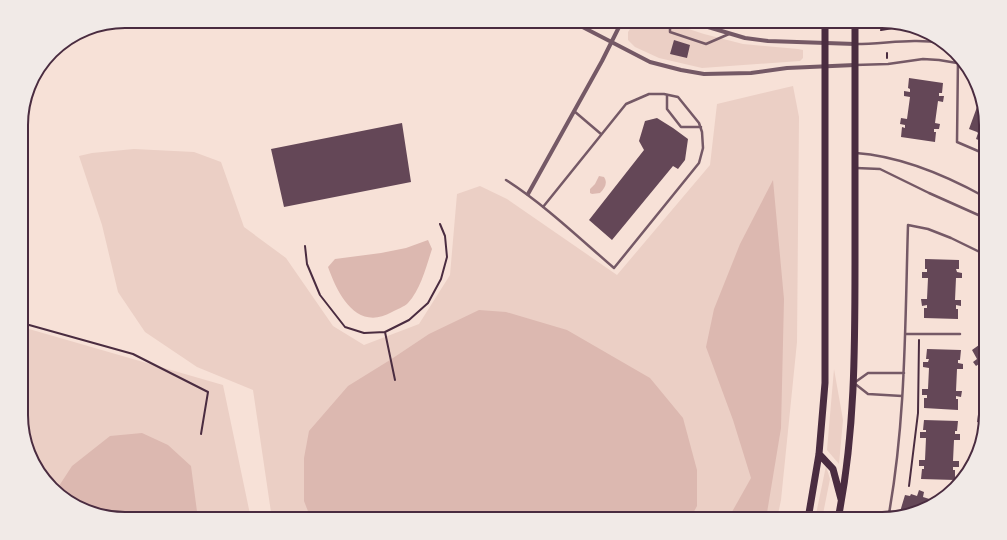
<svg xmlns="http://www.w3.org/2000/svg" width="1007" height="540" font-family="Helvetica,sans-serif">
  <rect width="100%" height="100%" fill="#f7e1d7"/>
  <!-- green -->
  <path fill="#ebcfc5" d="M636,21H664L704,34L743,44L798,49L803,50V58L800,61L702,68L659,58L635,47L628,40V32Z
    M793,86L799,117L797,342L781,500L777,519H272L253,390L197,367L145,332L118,292L102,225L79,156L92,153L134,149L194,152L221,162L244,227L286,258L333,326L364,345L419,324L450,275L457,194L480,186L507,199L617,275L710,165L717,104Z
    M22,327L223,385L251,519H125L79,508L39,473L22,429Z
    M834,369L843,420L839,464L827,450Z
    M826,466L830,479L822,519H815Z"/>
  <!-- water -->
  <path fill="#dcb8b0" d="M599,176L604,177C608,183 605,188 600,193L592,194L590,193V189L595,184Z
    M773,180L784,299L781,428L766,519H728L751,478L733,420L706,347L714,309L740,244Z
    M428,240L432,249C426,267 421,289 408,303C404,307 397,309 392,312C357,332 338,295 328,267L335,259L381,253L406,248Z
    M479,310L506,312L567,330L650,378L683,418L697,470V506L690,519H311L304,501V458L309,431L348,386L390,360L429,334Z
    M142,433L168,445L191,466L198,519H125L79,508L57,489L72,466L110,436Z"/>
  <!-- building -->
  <path fill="#644757" d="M674,40L690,45L687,58L670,54Z
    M909,78L943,83L942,93H939V96H944L943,102L938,101L935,123L940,124L939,129H934V132H936L935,142L901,137L902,127L905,128V125L900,124L901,118L907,119L910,97L904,96V91L910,92V89L908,88Z
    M977,107L984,110L985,111V138L983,137L981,141L976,139L978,133L977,132L969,129Z
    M657,118L673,128L688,139L685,160L678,169L673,166L612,240L589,220L644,150L639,141L645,121Z
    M402,123L411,182L284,207L271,149Z
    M925,259L959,260V269H956L957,272L962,273V278H956L955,300H961V306L956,305V309H958V319L924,318V308H927V305L922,306L921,299H927L928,278H922V272H927V269H925Z
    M986,340V373L979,364L976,366L973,362L977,359L972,350Z
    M927,349L961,350L960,360H958V363L963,364V369H957L956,391H962L961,397L956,396V399H958V410L924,408V398H927V395H922V389H928L929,368L923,367V362H928L929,359H926Z
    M980,399L986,400V415L984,423L977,422Z
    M924,420L958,421L957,431H955V434H960V440H954L953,461H959V467H953V470H955V480L921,479L922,469H924V466H919V460H925L926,438H920V432H926V430H923Z
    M919,490L924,492L923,497L939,502L899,515L905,495L910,496L911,494L917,496Z"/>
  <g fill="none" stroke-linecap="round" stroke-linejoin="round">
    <!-- path -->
    <path stroke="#4a2c40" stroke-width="2" d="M840,22L846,23
      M881,30L905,26
      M887,53V58
      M305,246L307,264L320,295L345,327L364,333L385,332L395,380
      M22,323L133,354L208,392L201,434
      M385,332L409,320L428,303L441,279L447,257L445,236L440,224
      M909,486L918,413L919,340"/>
    <!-- service -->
    <path stroke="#755966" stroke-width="2.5" d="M670,21V32L706,44L729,34
      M856,44C885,44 913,38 942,43
      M958,58L957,142L985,154
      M855,65L888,64L923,59L939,60L957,63
      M667,95V109L681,127H701
      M574,111L601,134
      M856,153C899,156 947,176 985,197
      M856,168L880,169L929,193L985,218
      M506,180C545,205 579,238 614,268L699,163L703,148L702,132L699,123L678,97L664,94H649L626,104L543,207
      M905,334H960
      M902,396L868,394L854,383L868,373H904
      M888,519C906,422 905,323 908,225L928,229L951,238L986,255"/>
    <!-- minor -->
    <path stroke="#755966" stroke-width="4" d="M571,21L650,62L681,70L704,74L751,73L787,68L855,65
      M688,21L745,38L768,41L855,44
      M116,23L145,24L178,21
      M528,194L602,61L622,21"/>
    <!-- primary -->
    <path stroke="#4a2c40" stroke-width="7" d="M819,454L833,469L841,499
      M808,519L819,454L825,383V21
      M838,519C855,434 855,348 855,263C855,182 855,102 855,21"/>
  </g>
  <!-- crop -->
  <path d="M0 0H1007V540H0ZM125 28H882A97 97 0 0 1 979 125V415A97 97 0 0 1 882 512H125A97 97 0 0 1 28 415V125A97 97 0 0 1 125 28Z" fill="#f1eae7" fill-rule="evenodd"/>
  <path fill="none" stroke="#4a2c40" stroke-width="2" d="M125 28H882A97 97 0 0 1 979 125V415A97 97 0 0 1 882 512H125A97 97 0 0 1 28 415V125A97 97 0 0 1 125 28Z"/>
</svg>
